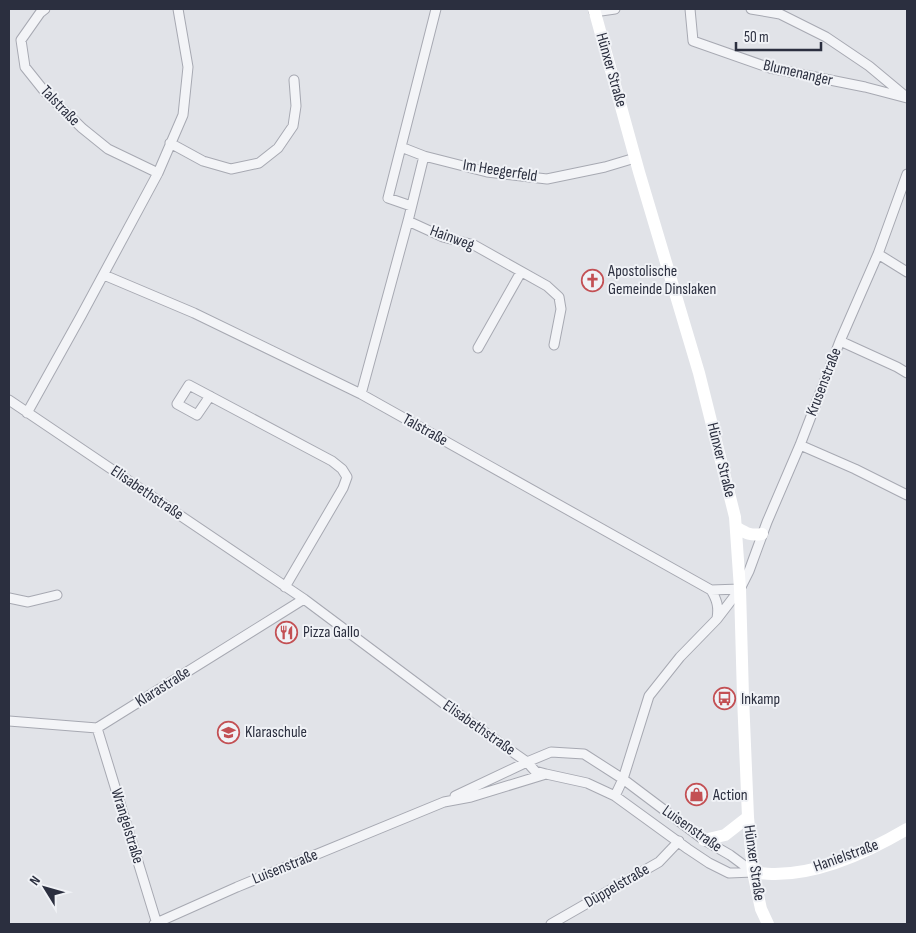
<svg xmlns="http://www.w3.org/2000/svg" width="916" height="933" font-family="'Sofia Sans Condensed',sans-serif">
  <rect width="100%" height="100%" fill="#e1e3e8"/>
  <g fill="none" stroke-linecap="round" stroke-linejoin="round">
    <defs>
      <path id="minor" d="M45,9L40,13L21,40L25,67L45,92L82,128L108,149L158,173
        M690,9L693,41L770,68L865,87L907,98
        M751,9L780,14L826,37L869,66L905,96
        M594,12L615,9
        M170,143L203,161L231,169L259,163L278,148L293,126L296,106L294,80
        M424,156L487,172L547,179L605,167L635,158
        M411,206L388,198L436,9
        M408,221L443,237L474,245L547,286L559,297L561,309L554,345
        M878,254L907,272
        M104,275L194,313L361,394L711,590L740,589
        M840,341L897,367L907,373
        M478,348L521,272
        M361,394L408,221L424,156L401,147
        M210,396L197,415L177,404L189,385L332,461L342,469L347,477L343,488L285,587
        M9,400L304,599L443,703L527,762L535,771L546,774
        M27,413L81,316L158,173L183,115L188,67L178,9
        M800,445L855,469L907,495
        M711,590C717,600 719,607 717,618
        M9,598L28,602L57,595
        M9,721L97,728L304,599
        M97,728L157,924
        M455,796L527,762L551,752L584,754L623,779L704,840L730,855L753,872
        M615,796L623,779L649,696L680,657L717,619L740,589L749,571L767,522L800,445L840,341L878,254L907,174
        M154,924L237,887L444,802L471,797L546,774L587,783L615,796L688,849L709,863L729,873L753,872
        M551,924L659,862L679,841"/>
    </defs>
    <!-- minor casing -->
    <use href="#minor" stroke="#a7a9b2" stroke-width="11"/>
    <!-- minor -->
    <use href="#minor" stroke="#f3f4f7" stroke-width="9"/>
    <!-- secondary -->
    <path stroke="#fff" stroke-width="12" d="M594,9L639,172L699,373L735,517L740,589L743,697L748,817L753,872L761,909L768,924
      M736,527C746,533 750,536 762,534
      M704,840L725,835L748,817
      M753,872C759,873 765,874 772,874C818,875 868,852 907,829"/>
  </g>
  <!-- icons -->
  <defs>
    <symbol id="church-ring" viewBox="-11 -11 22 22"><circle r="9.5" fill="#f0f2f6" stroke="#c35054" stroke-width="1.5"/><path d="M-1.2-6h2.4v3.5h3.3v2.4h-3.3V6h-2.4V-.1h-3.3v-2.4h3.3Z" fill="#c35054"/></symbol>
    <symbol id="restaurant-ring" viewBox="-11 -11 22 22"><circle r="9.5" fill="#f0f2f6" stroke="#c35054" stroke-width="1.5"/><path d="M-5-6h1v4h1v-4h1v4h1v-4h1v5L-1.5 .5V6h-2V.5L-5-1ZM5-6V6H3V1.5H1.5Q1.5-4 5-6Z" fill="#c35054"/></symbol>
    <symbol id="bus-ring" viewBox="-11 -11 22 22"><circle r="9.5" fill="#f0f2f6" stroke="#c35054" stroke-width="1.5"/><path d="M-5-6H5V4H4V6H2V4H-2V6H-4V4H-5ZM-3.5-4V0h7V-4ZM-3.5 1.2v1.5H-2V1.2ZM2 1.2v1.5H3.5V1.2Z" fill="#c35054"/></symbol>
    <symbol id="school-ring" viewBox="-11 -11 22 22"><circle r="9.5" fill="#f0f2f6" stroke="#c35054" stroke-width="1.5"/><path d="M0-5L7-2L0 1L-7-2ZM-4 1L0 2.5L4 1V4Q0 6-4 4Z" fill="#c35054"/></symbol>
    <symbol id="shop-ring" viewBox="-11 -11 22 22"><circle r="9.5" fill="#f0f2f6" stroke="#c35054" stroke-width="1.5"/><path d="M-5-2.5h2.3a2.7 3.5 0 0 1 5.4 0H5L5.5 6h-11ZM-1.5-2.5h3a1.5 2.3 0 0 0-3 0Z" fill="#c35054"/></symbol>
  </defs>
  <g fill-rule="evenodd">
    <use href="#church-ring" x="580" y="268" width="25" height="25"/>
    <use href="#restaurant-ring" x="274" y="620" width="25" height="25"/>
    <use href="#bus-ring" x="712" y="686" width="25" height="25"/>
    <use href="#school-ring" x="216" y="720" width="25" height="25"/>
    <use href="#shop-ring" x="684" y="782" width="25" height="25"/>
  </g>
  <g text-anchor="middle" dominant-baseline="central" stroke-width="4" stroke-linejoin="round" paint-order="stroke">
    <!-- street labels -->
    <g font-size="16" fill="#2b2f3f" stroke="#f0f2f6">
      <text transform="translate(611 70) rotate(74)">Hünxer Straße</text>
      <text transform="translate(798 73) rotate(13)">Blumenanger</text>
      <text transform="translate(60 106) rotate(46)">Talstraße</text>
      <text transform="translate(500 171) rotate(9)">Im Heegerfeld</text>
      <text transform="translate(452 238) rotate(20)">Hainweg</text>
      <text transform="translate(824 382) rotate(-69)">Krusenstraße</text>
      <text transform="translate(425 430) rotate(29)">Talstraße</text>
      <text transform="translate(721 460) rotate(76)">Hünxer Straße</text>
      <text transform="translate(147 493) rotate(34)">Elisabethstraße</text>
      <text transform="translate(163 687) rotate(-32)">Klarastraße</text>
      <text transform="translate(479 728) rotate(35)">Elisabethstraße</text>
      <text transform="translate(127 826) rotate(73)">Wrangelstraße</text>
      <text transform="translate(692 829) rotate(35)">Luisenstraße</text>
      <text transform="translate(846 856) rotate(-20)">Hanielstraße</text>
      <text transform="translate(754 863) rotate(82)">Hünxer Straße</text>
      <text transform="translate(285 867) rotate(-22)">Luisenstraße</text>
      <text transform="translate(617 886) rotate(-30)">Düppelstraße</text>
    </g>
    <!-- poi labels -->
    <g font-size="16" fill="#2b2f3f" stroke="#f0f2f6" text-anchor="start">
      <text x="608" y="271">Apostolische<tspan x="608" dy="18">Gemeinde Dinslaken</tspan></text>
      <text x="303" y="632">Pizza Gallo</text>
      <text x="741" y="699">Inkamp</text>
      <text x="245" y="732">Klaraschule</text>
      <text x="713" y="795">Action</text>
    </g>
  </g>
  <!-- border -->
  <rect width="916" height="933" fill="none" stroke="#2b2f3f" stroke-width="20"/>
  <!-- north arrow -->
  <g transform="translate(45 888) rotate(307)" stroke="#f0f2f6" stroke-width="4" paint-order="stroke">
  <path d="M0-4L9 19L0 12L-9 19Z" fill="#2b2f3f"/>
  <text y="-8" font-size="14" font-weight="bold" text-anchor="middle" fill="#2b2f3f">N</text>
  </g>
  <!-- scale -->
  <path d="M736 42v8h85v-8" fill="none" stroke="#2b2f3f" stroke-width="2.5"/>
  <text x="744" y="42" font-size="15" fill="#2b2f3f" stroke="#f0f2f6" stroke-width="4" paint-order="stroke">50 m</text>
</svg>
